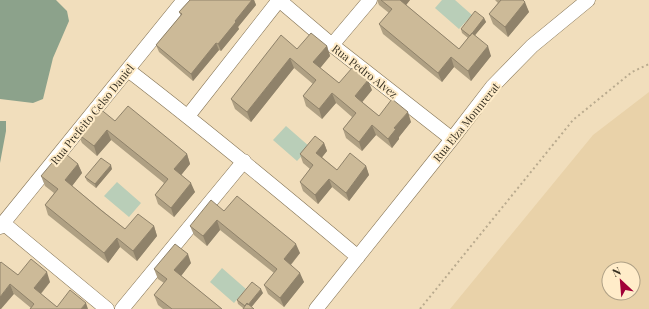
<svg xmlns="http://www.w3.org/2000/svg" width="649" height="309" font-family="'Playfair Display',serif">
  <rect width="100%" height="100%" fill="#f1debc"/>
  <!-- built -->
  <path fill="#e9d2a9" fill-rule="evenodd" d="M649,92V309H450L593,135ZM609,269H633V293H609Z"/>
  <!-- green -->
  <path fill="#b9ceb8" d="M442,0H455L472,15L459,29L435,8Z
    M286,126L310,147L297,161L273,140Z
    M117,182L141,203L129,217L104,196Z
    M222,268L246,289L234,303L210,282Z"/>
  <!-- forest -->
  <path fill="#8ca28b" d="M0,0H56L67,11L69,21L53,58L43,99L33,103L0,99Z
    M0,121H6V131L0,163Z"/>
  <g fill="none" stroke-linecap="round" stroke-linejoin="round">
    <defs>
      <path id="minor" d="M279,0L332,45L452,139
        M332,45L370,0
        M128,70C206,130 282,193 358,257
        M188,116L279,0
        M3,223L107,309
        M0,227L184,0
        M122,309L244,161
        M316,309L452,139L492,87L532,46L588,0"/>
    </defs>
    <!-- minor casing -->
    <use href="#minor" stroke="#847354" stroke-width="15"/>
    <!-- path -->
    <path stroke="#b9aa8e" stroke-width="2" stroke-dasharray="2 3" stroke-linecap="butt" d="M420,309L573,120L632,72L649,64"/>
    <!-- minor -->
    <use href="#minor" stroke="#fff" stroke-width="14"/>
  </g>
  <!-- wall -->
  <path fill="#afa083" d="M190,0H254L256,5L238,27L239,29L221,51L219,50L193,81L159,52L156,45L181,16L179,12Z
    M377,0H410L406,5L459,49L468,38L462,33L461,29L484,18L486,22L475,35L491,56L471,81L454,67L442,82L383,34L379,24L389,13L379,5Z
    M495,0H523L529,12L508,37L493,24L489,14L498,3Z
    M327,46L330,56L320,68L339,83L372,90L362,102L379,116L411,122L399,137V139L392,148L376,135L362,151L346,138L343,129L352,117L336,103L322,119L306,106L303,96L313,84L294,68L251,122L235,109L231,99L297,49Z
    M115,121L187,154L190,164L181,175L195,192L174,217L158,204L155,195L164,183L111,140L97,156L82,143L78,134Z
    M324,143L327,151L322,157L337,170L366,166L369,175L349,201L332,187L318,204L303,191L300,182L310,169L303,163L300,154Z
    M78,164L82,173L72,186L125,229L154,226L157,236L137,261L120,247L108,263L48,215L45,205L54,193L45,186L41,176Z
    M112,169L96,188L87,181L85,177Z
    M224,211L300,253L291,265L304,282L284,307L268,294L264,285L274,273L220,230L207,246L194,235L190,226Z
    M0,263L18,275L50,282L41,294L57,307L88,309L31,308L14,294Z
    M191,263L181,276L222,309H163L158,305L154,295L164,283L158,279L154,269Z
    M263,293L251,307L243,308L238,304L237,300Z"/>
  <!-- shaded-wall -->
  <path fill="#8f826a" d="M252,0H254L256,5L238,27L239,29L221,51L218,44L235,21Z
    M399,0H410L403,9Z
    M525,2L529,12L508,37L505,27Z
    M484,18L486,22L471,40L470,36Z
    M216,43L219,50L193,81L191,74Z
    M327,46L330,56L317,72L313,62Z
    M488,46L491,56L471,81L468,71Z
    M451,57L454,67L442,82L438,73Z
    M290,58L294,68L251,122L247,112Z
    M368,80L372,90L359,106L355,96Z
    M332,93L336,103L322,119L319,109Z
    M408,112L411,122L399,137V139L392,148L388,139L394,128Z
    M372,125L376,135L362,151L359,142Z
    M107,130L111,140L97,156L94,146Z
    M324,143L327,151L319,161L316,153Z
    M187,154L190,164L178,179L174,169Z
    M78,164L82,173L69,190L65,180Z
    M111,165L112,169L96,188L95,184Z
    M366,166L369,175L349,201L346,193Z
    M329,179L332,187L318,204L315,195Z
    M191,183L195,192L174,217L171,208Z
    M217,220L220,230L207,246L203,236Z
    M154,226L157,236L137,261L133,251Z
    M117,238L120,247L108,263L104,253Z
    M296,244L300,253L287,269L284,259Z
    M188,254L191,263L178,280L174,270Z
    M47,272L50,282L37,298L34,288Z
    M300,273L304,282L284,307L280,298Z
    M10,284L14,294L1,309H0V297Z
    M261,289L263,293L250,309L246,308Z
    M86,303L88,309H81Z"/>
  <!-- building -->
  <path fill="#ccba98" stroke="#8f826a" d="M190,0H252L235,21L236,22L218,44L216,43L191,74L156,45L182,14L179,12Z
    M381,0H400L459,49L472,33L488,46L468,71L451,57L438,73L379,24L392,9Z
    M501,0H523L525,2L505,27L489,14Z
    M475,11L484,18L470,36L461,29Z
    M311,33L327,46L313,62L339,83L352,68L368,80L355,96L357,98L379,116L392,99L408,112L394,128L396,129L388,139L372,125L359,142L343,129L356,113L332,93L319,109L303,96L316,80L290,58L247,112L231,99L281,35L297,49Z
    M128,106L187,154L174,169L191,183L171,208L155,195L168,179L107,130L94,146L78,134L99,108L115,121Z
    M315,136L324,143L316,153L337,170L350,153L366,166L346,193L329,179L315,195L300,182L313,165L300,154Z
    M62,151L78,164L65,180L102,211L125,229L138,214L154,226L133,251L117,238L104,253L45,205L58,189L41,176Z
    M101,158L111,165L95,184L85,177Z
    M237,196L296,244L284,259L300,273L280,298L264,285L277,269L217,220L203,236L190,226L211,200L224,211Z
    M175,244L188,254L174,270L222,309H172L154,295L167,279L154,269Z
    M31,259L47,272L34,288L57,307L70,290L86,303L81,309H30L34,304L10,284L0,297V263L1,262L18,275Z
    M252,282L261,289L248,305L247,303L245,306L237,300Z
    M247,303L254,309H243Z"/>
  <g text-anchor="middle" dominant-baseline="central" stroke-width="4" stroke-linejoin="round" paint-order="stroke">
    <!-- street labels -->
    <g font-size="11" fill="#373022" stroke="#ffecc9">
      <text transform="translate(365 71) rotate(38)">Rua Pedro Alvez</text>
      <text transform="translate(92 114) rotate(-51)">Rua Prefeito Celso Daniel</text>
      <text transform="translate(466 122) rotate(-51)">Rua Elza Monnrerat</text>
    </g>
  </g>
  <!-- north arrow -->
  <g transform="translate(621 281) rotate(334)"><circle r="19" fill="#ffecc9" stroke="#afa186"/>
  <path d="M0-3L7 15L0 10L-7 15Z" fill="#a10037"/>
  <text y="-6" font-size="11" font-weight="bold" text-anchor="middle" fill="#373022">N</text>
  </g>
</svg>
